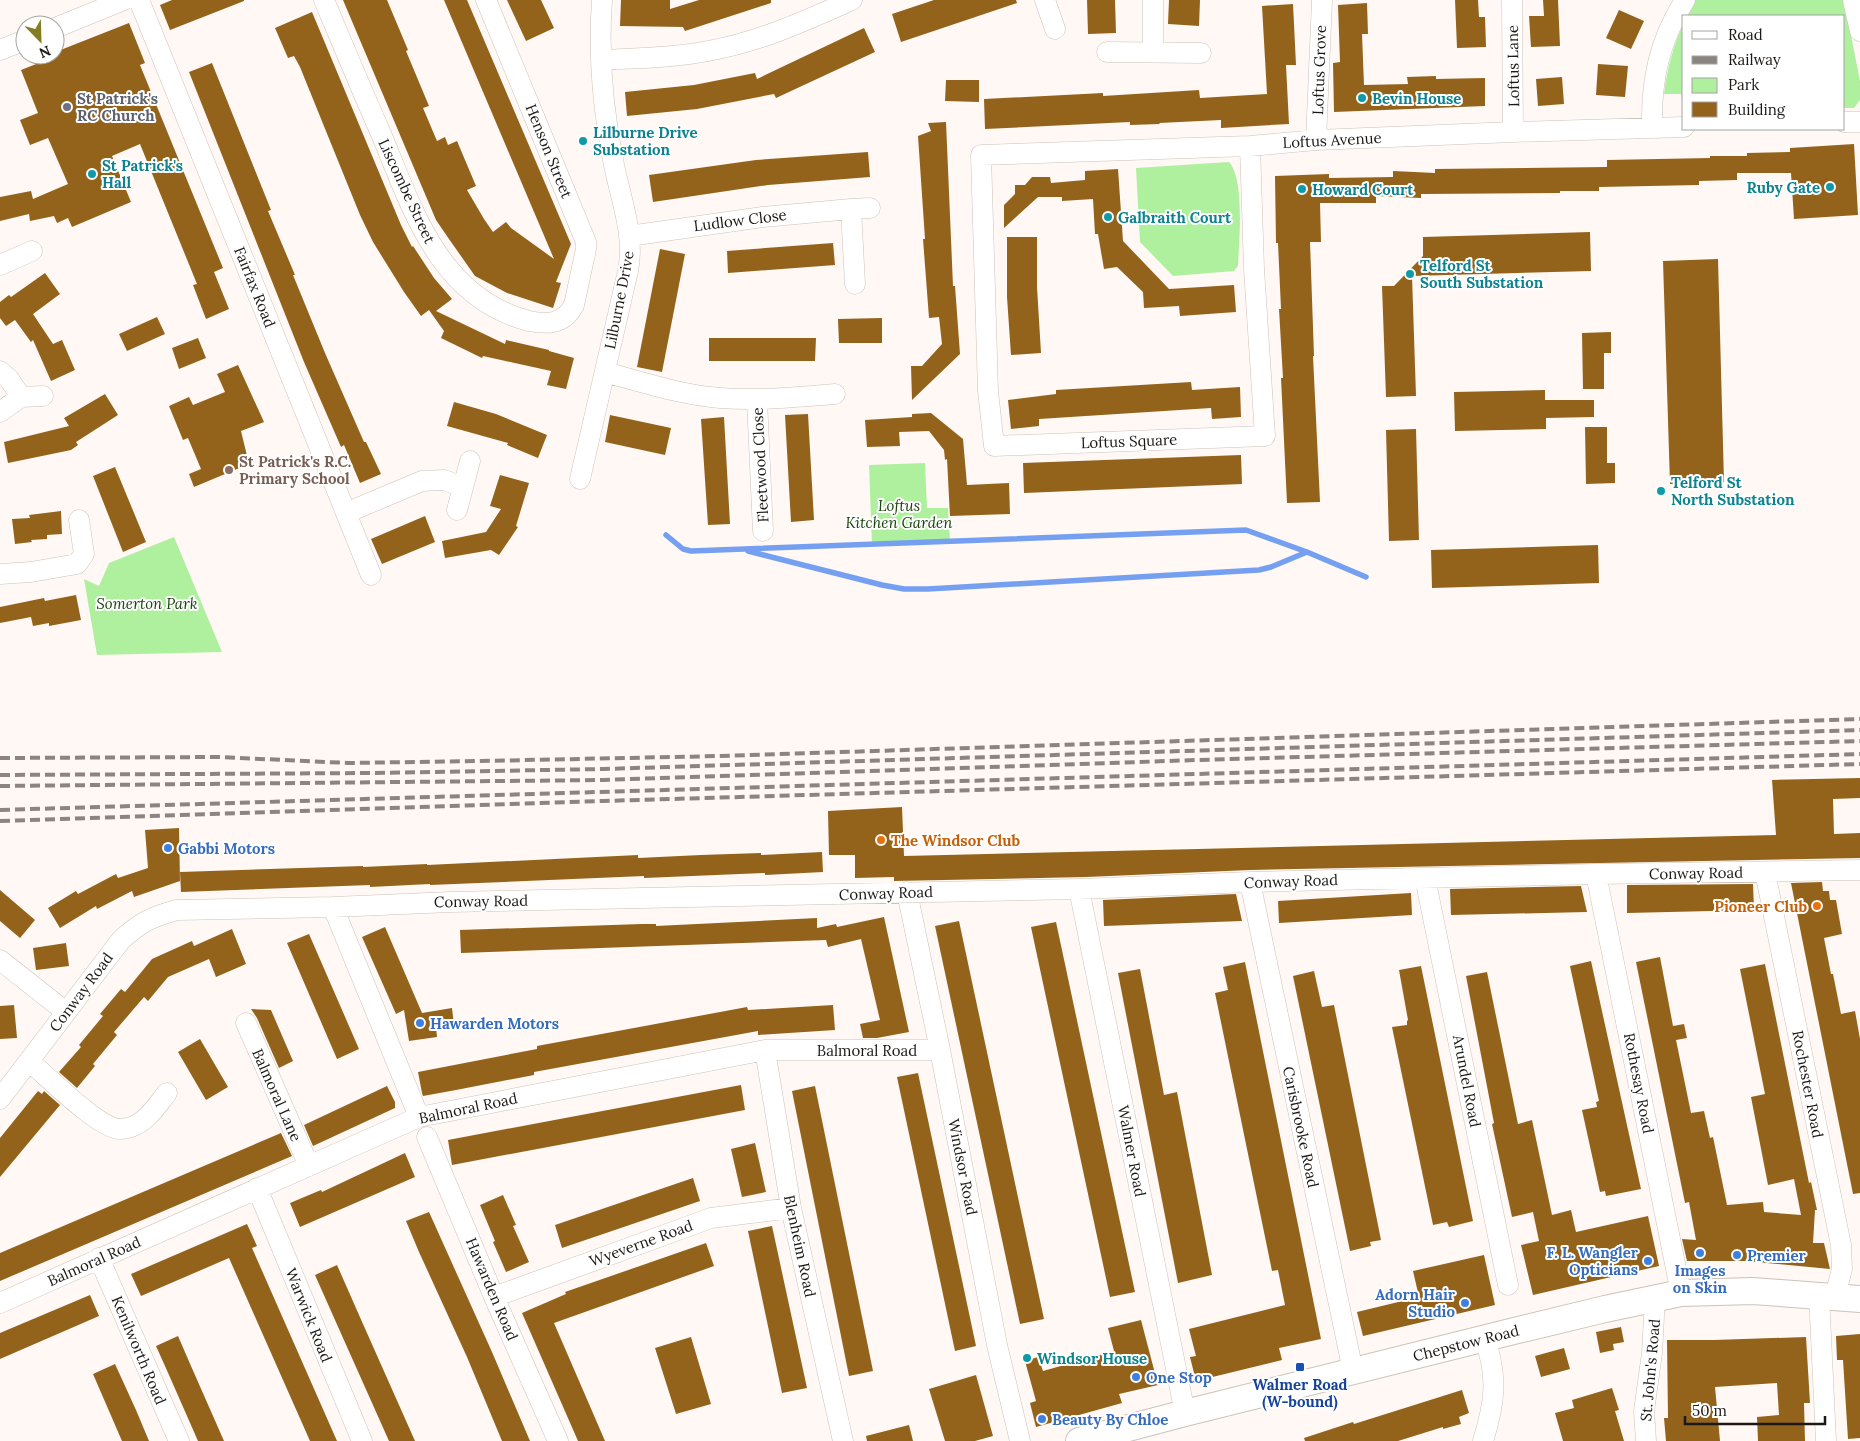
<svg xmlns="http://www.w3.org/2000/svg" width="1860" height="1441" font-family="Lora,serif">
  <rect width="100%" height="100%" fill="#fff8f4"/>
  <!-- green -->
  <path fill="#aff09e" d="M1695,0H1844L1860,81V100L1854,108H1844V16H1687Z
    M1684,23V109H1683L1681,94H1664C1667,70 1673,45 1684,23Z
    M1229,162C1245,180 1239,242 1238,266L1234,271L1173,276L1140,242L1136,168Z
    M925,463L927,508H948L950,541L872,544L869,465Z
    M174,537L222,652L97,655L84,579L99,586L109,563Z"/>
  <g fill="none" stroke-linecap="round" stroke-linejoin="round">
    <!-- stream -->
    <path stroke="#75a0f2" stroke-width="5.5" d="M666,535L683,549L691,551L1246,530L1307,552L1366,577
      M748,551L882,585L904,589H928L1259,570L1271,567L1307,552"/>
  </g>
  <!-- building -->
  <path fill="#93631c" d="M172,0H244V1L170,30L160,5Z
    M343,0H387L408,50L406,51L429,106L423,108L437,141L445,137L448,145L457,141L476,186L467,190L484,219L493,232L506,222L511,228L554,259L444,0H467L571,244L556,282L561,283L553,308L507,293L475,276L449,239L436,220Z
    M507,0H541L554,28L526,41Z
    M621,0H670V9L699,0H771V3L685,31L683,27L620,26Z
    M934,0H1016L1017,3L901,42L892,14Z
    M1087,0H1115L1116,33L1088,34Z
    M1169,0H1200L1199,26L1168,24Z
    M1455,0H1478L1479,17H1485L1486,47L1457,48Z
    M1543,0H1558L1560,46L1531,47L1529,16H1544Z
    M1367,3L1368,34H1362L1364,85L1408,84L1407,77L1436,76V79L1485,78V106L1334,112L1333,63L1340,62L1338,5Z
    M1293,4L1296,65H1286L1289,124L1221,128V120L1159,123L1160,124L1130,125V122L985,129L984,99L1103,93V96L1199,90L1200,98L1267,94L1262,6Z
    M1619,10L1644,21L1631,49L1606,38Z
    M312,12L401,225L412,247L413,246L434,278L452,299L436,311L505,344L506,340L549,350V351L574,358L566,389L547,385L551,371L483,356L482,358L441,338L444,331L429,310L421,316L404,292L373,242L360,215L300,67L294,56L288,58L275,28Z
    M129,23L145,63L140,65L223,268L214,272L229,309L206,319L193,285L197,284L140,144L112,156L131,202L72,227L68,218L57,223L54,216L30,221L29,214L0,221V197L31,191L33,199L68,184L48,138L30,145L20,120L38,113L21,70L59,55L58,51Z
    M864,28L875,52L776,98L774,94L697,109L627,116L625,92L694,85L755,73L757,79Z
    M212,63L271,210L268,211L295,275H293L325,353L364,442H366L381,474L360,483L344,445L341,447L304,362L189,72Z
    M1598,64L1628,66L1625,97L1596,95Z
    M1562,77L1564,104L1538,106L1536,79Z
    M946,80H979V102L945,101Z
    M946,122L953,286H955L960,354L912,400L911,366H922L942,344L939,317L929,318L923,239H925L918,136L931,131L928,123Z
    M1854,144L1858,215L1794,219L1791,173H1737V180L1699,181V185L1599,187V191H1560V193L1421,194V198L1376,196V203H1320L1321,242H1310L1314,356H1313L1320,502L1287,503L1281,378H1283L1279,309H1281L1278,243H1276L1275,176L1329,174V178L1393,177V171L1435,173V169L1607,167V160L1710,158V156H1747V153L1790,152V148Z
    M868,152L870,177L768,185L653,202L649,175L756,160Z
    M1118,169L1123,241L1169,289L1234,285L1236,312L1180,316L1179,306L1144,308L1143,292L1117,267L1104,269L1098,234H1095L1093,199L1062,201V197H1038L1004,228V205L1015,194V185H1025L1032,177H1050L1051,183L1085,180V171Z
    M1590,232L1591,271L1412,276L1416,396L1386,397L1382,286H1394L1423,256V237Z
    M1007,237H1037V287L1041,353L1011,355L1007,297Z
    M833,243L835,265L728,273L727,251Z
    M660,249L685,254L662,372L637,367Z
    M1718,259L1724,482L1670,484L1663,261Z
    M45,273L60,294L33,314L53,344L62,340L75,370L51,381L33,340L31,342L15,320L6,326L0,318V302L9,295L11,297Z
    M157,317L165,334L127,351L119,334Z
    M882,318V343H839L838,319Z
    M1611,332V353H1604V389H1583L1582,333Z
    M198,338L206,358L179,369L172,348Z
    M709,338H816L815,361H709Z
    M238,365L264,422L241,431L249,464L194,487L189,474L201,469L188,438L183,440L169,406L189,397L193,405L225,392L217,374Z
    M1191,382L1192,390L1240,387L1241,417L1212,419L1211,408L1039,419V426L1011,429L1008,400L1056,394V390Z
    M1545,390V400H1594V417L1546,418V429L1455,431L1454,392Z
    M105,394L118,415L76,442L78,445L71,450L8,463L4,442L69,426L64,418Z
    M454,402L496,414L547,435L538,458L507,445L508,443L447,426Z
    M931,413L963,439L967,485L1009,483L1010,514L950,516L947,459L945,460L944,450L929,431L899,432L900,446L867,447L865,420L912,417V414Z
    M808,414L814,520L791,522L785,415Z
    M610,415L671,428L665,455L605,442Z
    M724,417L730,524L708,525L701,419Z
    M1585,427H1607V463H1615V483L1586,484Z
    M1416,429L1419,540L1389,541L1386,430Z
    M1241,455L1242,484L1024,493L1023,463Z
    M115,467L146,542L123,552L93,476Z
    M500,475L529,483L516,526L518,527L499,555L491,550L445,558L442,541L486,532L501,509L490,506Z
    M61,511L62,534L47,535V539L31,540L32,542L15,544L12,519L30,518L29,515Z
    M425,516L435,542L382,564L371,539Z
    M1598,545L1599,583L1432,588L1431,550Z
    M76,595L81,620L49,626V623L33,626L31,617L0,623V607L44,598L45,601Z
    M1860,778V798L1833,799L1834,834L1860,833V858L1250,870L1086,877L894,881V877L855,878V855H829L828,811L902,807L904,856L1776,835L1772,780Z
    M179,828L180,881L134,897L132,891L97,909L96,906L60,928L48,908L76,891L78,894L116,874L118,878L148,868L145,830Z
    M822,852L823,872L765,875V873L644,878V876L430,885V884L370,887V885L181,892L180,872L363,866V867L427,864V865L638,855V858L701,855L761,853V855Z
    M1822,882L1823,891H1829L1830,900H1836L1842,934L1824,938L1831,974H1833L1841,1014L1855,1011L1860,1039V1193L1853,1194L1791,883Z
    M1753,884L1754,910L1627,913V885Z
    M1581,886L1587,912L1451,915L1450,889Z
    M0,890L35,920L20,938L0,921Z
    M1411,893L1412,915L1279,923L1278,901Z
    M1236,894L1242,921L1104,926L1103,900Z
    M884,917L909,1032L877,1038H863L860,1024L880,1020L861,939L828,947L826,940L461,953L460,930L642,924H656V926L817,918V928L836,924L837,927Z
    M959,921L1044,1319L1020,1324L935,926Z
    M1056,922L1135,1292L1110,1297L1031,927Z
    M385,927L422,1013L452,1008L454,1025L436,1027L437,1037L409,1041L404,1010L396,1014L362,937Z
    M232,929L246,964L216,977L209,959L168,977L148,1001L144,997L114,1032L117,1035L93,1064L95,1066L77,1088L59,1072L81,1047L79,1045L103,1016L100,1014L121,989L125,992L152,959L192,941L194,946Z
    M309,934L359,1049L337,1059L287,943Z
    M66,943L69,966L36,970L33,948Z
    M1660,957L1673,1026L1684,1024L1687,1038L1676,1040L1691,1113L1704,1111L1710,1138L1713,1137L1727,1205L1763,1202L1764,1212L1801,1215L1794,1179L1768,1185L1751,1097L1765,1094L1740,969L1765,964L1809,1183L1811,1182L1817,1210H1815L1813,1243H1824L1830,1269L1746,1261H1687L1682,1239L1696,1240L1689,1202L1685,1203L1636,962Z
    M1591,961L1641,1189L1606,1196L1605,1191L1600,1192L1582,1110L1597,1107L1596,1102L1599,1101L1570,966Z
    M1245,962L1321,1339L1279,1348L1282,1360L1196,1381L1190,1357L1196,1356L1189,1329L1285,1305L1278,1270L1272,1271L1215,993L1228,990L1223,967Z
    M1421,966L1473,1221L1449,1227L1447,1222L1433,1225L1392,1027L1407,1025V1021L1408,1020L1399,970Z
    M1140,969L1164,1095L1177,1092L1212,1275L1178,1283L1118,973Z
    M1314,971L1322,1007L1334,1005L1381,1240L1370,1242L1371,1246L1350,1251L1293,976Z
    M1487,972L1518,1124L1532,1120L1552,1215L1571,1210L1576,1232L1648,1216L1659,1266L1533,1295L1521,1245L1539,1241L1533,1212L1512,1217L1492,1124L1494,1123L1466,976Z
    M14,1005L17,1038L0,1039V1006Z
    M833,1005L835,1030L758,1035V1031L534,1072V1075L456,1090L423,1096L422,1093L418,1072L537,1049V1046L747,1007L748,1010Z
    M251,1009L271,1010L293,1061L279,1068L257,1018Z
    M200,1039L228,1087L206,1100L178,1052Z
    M918,1073L976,1346L955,1351L897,1077Z
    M741,1085L745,1110L452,1165L448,1140Z
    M387,1086L395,1102V1108L313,1146L304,1125Z
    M815,1086L873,1371L849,1376L792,1091Z
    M38,1091L42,1094L44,1091L60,1105L0,1177V1138Z
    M281,1133L292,1156L0,1281V1253Z
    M755,1143L766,1192L742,1197L731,1149Z
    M405,1153L415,1177L300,1227L290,1203L321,1190L322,1192Z
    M693,1178L700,1201L562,1248L555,1225Z
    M503,1195L516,1225L513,1226L529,1262L506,1272L493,1242L495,1241L480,1205Z
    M429,1212L492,1352L530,1441H502L467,1357L419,1252L406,1221Z
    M247,1224L257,1246L252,1248L337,1441H310L229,1258L141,1296L131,1274Z
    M772,1226L807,1388L782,1393L748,1231Z
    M706,1243L714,1266L554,1323L605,1441H578L522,1313L566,1294L565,1292Z
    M1484,1255L1495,1305L1363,1336L1357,1312L1419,1297L1413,1271Z
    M337,1265L363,1324L415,1441H389L335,1320L315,1275Z
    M90,1295L99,1316L0,1359V1333Z
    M1141,1320L1158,1385L1119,1394L1122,1403L1036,1427L1030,1403L1036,1401L1025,1361L1038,1357L1043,1371L1114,1351L1108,1328Z
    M1621,1327L1624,1342L1613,1344L1614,1350L1600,1353L1596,1332Z
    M1860,1334V1438L1848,1439L1843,1360H1837L1836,1336Z
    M178,1336L191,1366L224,1441H198L169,1375L156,1346Z
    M691,1337L711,1404L676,1414L655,1348Z
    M1806,1337L1810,1403H1804L1805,1441H1758L1757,1417L1779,1415L1777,1383L1715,1387L1720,1441H1666L1664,1418H1668L1667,1340H1714Z
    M1564,1348L1570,1369L1541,1377L1535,1356Z
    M115,1364L136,1410L149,1441H122L93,1374Z
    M976,1375L993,1436L975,1441H945L929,1389Z
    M1612,1388L1619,1410L1615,1411L1624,1441H1563L1555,1413L1574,1408L1572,1400Z
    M1462,1390L1469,1413L1459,1417L1461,1424L1443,1429V1427L1398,1441H1305L1304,1438L1353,1422L1354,1424Z
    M909,1425L913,1441H867L866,1436Z"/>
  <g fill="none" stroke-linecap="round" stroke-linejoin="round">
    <defs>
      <path id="minor" d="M139,0L371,575
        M324,0C343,45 362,91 382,136C413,211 440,298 529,321C548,325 564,324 574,305L586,249V242L486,0
        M1045,0L1055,29
        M1512,0L1513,132
        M1853,0L1860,31
        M55,28L124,0
        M0,50L25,40
        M1107,52L1201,53
        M1153,52V0
        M601,60C637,58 673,58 708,51C759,42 805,21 852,0
        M1844,122H1860
        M1652,128C1651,80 1659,41 1685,0
        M1316,140L1322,0
        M1250,146L1254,269L1265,436L994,446L988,391L981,155L1250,146L1316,140L1513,132L1684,127
        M851,209L870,208
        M629,236L763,217L851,209L855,284
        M0,265L32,251
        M0,371L9,379L21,397L43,396
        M605,372C642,382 681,395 720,398C759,401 797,397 835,394
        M757,400L763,531
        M0,412L21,397
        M580,479L628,271C635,235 621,200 614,165C603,111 598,55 602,0
        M457,510L470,461
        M346,513L422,481L444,480L463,487
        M0,574L31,572L77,564L84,554L79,520
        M1765,872L1841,1245L1842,1269L1835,1296
        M1596,874L1681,1293
        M1425,878L1508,1285
        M1250,882L1353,1371
        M1079,889L1185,1413
        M907,892L940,1050L997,1345L1020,1441
        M333,907L419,1117
        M0,960L66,1012
        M246,1023L309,1166
        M765,1050L791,1208L843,1441
        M29,1061C48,1077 97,1127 119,1129C122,1129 128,1128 131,1127C147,1122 157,1105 167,1093
        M0,1099L121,940C141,922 151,917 177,910L333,907L451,902L1079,889L1250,882L1596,874L1860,870
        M427,1137L494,1297L558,1441
        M257,1188L362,1441
        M99,1258L179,1441
        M1819,1295L1826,1441
        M494,1297L711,1218L791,1208
        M0,1303L419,1117L765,1050H940
        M1483,1441C1495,1402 1498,1378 1485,1339
        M1646,1441L1644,1411L1652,1353L1655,1298"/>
      <path id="major" d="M1079,1441L1185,1413L1518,1330L1605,1309L1681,1293L1753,1291L1860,1299"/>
    </defs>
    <!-- minor casing -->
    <use href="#minor" stroke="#ccc2ba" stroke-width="21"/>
    <!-- major casing -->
    <use href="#major" stroke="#ccc2ba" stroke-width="28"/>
    <!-- minor -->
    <use href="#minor" stroke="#fff" stroke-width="20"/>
    <!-- major -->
    <use href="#major" stroke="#fff" stroke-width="26"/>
    <!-- rail -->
    <path stroke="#8a8581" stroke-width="4" stroke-dasharray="10 5" stroke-linecap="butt" d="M0,758L219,757L348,763L481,761L720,756L1860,719
      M0,775L375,773L603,769L1860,730
      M0,786L603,780L1198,760L1860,741
      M0,810L1860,754
      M0,821L603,801L1860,764"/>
  </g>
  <!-- markers -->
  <g fill="#0f9aa8" stroke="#fff" stroke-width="2">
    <circle cx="1362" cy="98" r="5"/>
    <circle cx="583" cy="141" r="5"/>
    <circle cx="92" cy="174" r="5"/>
    <circle cx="1830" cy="187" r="5"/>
    <circle cx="1302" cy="189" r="5"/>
    <circle cx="1108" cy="217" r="5"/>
    <circle cx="1410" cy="274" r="5"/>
    <circle cx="1661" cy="491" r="5"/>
    <circle cx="1027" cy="1358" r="5"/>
  </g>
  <circle fill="#6b7280" stroke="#fff" stroke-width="2" cx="67" cy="107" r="5"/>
  <circle fill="#8d6e63" stroke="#fff" stroke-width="2" cx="229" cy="470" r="5"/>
  <g fill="#e8710a" stroke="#fff" stroke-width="2">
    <circle cx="881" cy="840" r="5"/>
    <circle cx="1817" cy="906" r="5"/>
  </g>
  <g fill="#3f7fe0" stroke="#fff" stroke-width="2">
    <circle cx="168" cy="848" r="5"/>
    <circle cx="420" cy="1023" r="5"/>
    <circle cx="1700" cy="1253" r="5"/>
    <circle cx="1737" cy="1255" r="5"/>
    <circle cx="1648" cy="1261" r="5"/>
    <circle cx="1465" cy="1303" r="5"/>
    <circle cx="1136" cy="1377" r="5"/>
    <circle cx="1042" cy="1419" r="5"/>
  </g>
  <rect fill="#1a4fb4" stroke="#fff" stroke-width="2" x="1295" y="1362" width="10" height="10" rx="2.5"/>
  <g text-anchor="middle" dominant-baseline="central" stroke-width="4" stroke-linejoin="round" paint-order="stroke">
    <!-- street labels -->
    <g font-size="15" fill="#1b1815" stroke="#fff">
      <text transform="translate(1513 66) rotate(-91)">Loftus Lane</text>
      <text transform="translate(1319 70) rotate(-88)">Loftus Grove</text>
      <text transform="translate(1332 140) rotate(-3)">Loftus Avenue</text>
      <text transform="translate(549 151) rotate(68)">Henson Street</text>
      <text transform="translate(407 191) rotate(65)">Liscombe Street</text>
      <text transform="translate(740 220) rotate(-7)">Ludlow Close</text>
      <text transform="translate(255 287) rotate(68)">Fairfax Road</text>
      <text transform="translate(619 300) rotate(-79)">Lilburne Drive</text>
      <text transform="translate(1129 441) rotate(-2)">Loftus Square</text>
      <text transform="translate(760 465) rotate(-93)">Fleetwood Close</text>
      <text transform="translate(1696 873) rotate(-1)">Conway Road</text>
      <text transform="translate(1291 881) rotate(-2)">Conway Road</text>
      <text transform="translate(886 893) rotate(-2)">Conway Road</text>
      <text transform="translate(481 901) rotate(-1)">Conway Road</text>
      <text transform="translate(81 992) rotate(-53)">Conway Road</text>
      <text x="867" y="1050">Balmoral Road</text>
      <text transform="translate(1467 1081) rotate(79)">Arundel Road</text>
      <text transform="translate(1639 1083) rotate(79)">Rothesay Road</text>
      <text transform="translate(1808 1084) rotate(79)">Rochester Road</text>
      <text transform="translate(277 1095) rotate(66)">Balmoral Lane</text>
      <text transform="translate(468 1108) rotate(-12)">Balmoral Road</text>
      <text transform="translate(1301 1127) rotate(78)">Carisbrooke Road</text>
      <text transform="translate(1132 1151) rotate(79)">Walmer Road</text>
      <text transform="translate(963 1167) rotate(79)">Windsor Road</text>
      <text transform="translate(641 1243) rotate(-20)">Wyeverne Road</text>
      <text transform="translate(800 1246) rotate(78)">Blenheim Road</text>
      <text transform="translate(94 1261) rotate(-24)">Balmoral Road</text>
      <text transform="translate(492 1289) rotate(67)">Hawarden Road</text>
      <text transform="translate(309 1315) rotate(68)">Warwick Road</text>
      <text transform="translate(1466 1343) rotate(-14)">Chepstow Road</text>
      <text transform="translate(139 1350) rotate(67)">Kenilworth Road</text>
      <text transform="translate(1650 1370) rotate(-85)">St. John's Road</text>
    </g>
    <!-- worship labels -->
    <g font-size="15" font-weight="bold" fill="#5b616d" stroke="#fff" text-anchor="start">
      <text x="77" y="98">St Patrick's<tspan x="77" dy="17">RC Church</tspan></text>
    </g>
    <!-- culture labels -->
    <g font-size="15" font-weight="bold" fill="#0d838f" stroke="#fff" text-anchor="start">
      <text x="1372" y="98">Bevin House</text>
      <text x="593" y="132">Lilburne Drive<tspan x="593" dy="17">Substation</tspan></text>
      <text x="102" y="165">St Patrick's<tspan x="102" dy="17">Hall</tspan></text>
      <text x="1820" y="187" text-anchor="end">Ruby Gate</text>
      <text x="1312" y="189">Howard Court</text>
      <text x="1118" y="217">Galbraith Court</text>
      <text x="1420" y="265">Telford St<tspan x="1420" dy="17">South Substation</tspan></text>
      <text x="1671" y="482">Telford St<tspan x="1671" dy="17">North Substation</tspan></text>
      <text x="1037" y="1358">Windsor House</text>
    </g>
    <!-- education labels -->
    <g font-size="15" font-weight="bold" fill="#785e54" stroke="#fff" text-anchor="start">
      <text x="239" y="461">St Patrick's R.C.<tspan x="239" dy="17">Primary School</tspan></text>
    </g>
    <!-- park labels -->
    <g font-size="15" font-style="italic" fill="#1a440c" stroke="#fff">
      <text x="899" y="505">Loftus<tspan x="899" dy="17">Kitchen Garden</tspan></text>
      <text x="147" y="603">Somerton Park</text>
    </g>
    <!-- food labels -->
    <g font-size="15" font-weight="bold" fill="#c56008" stroke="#fff" text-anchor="start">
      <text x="891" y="840">The Windsor Club</text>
      <text x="1807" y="906" text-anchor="end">Pioneer Club</text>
    </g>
    <!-- shop labels -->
    <g font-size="15" font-weight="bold" fill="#366cbe" stroke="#fff" text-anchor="start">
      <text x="178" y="848">Gabbi Motors</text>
      <text x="430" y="1023">Hawarden Motors</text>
      <text x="1638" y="1252" text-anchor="end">F. L. Wangler<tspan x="1638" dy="17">Opticians</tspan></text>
      <text x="1747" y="1255">Premier</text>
      <text x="1700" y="1270" text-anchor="middle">Images<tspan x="1700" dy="17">on Skin</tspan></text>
      <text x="1455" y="1294" text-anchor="end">Adorn Hair<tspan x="1455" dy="17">Studio</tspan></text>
      <text x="1146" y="1377">One Stop</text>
      <text x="1052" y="1419">Beauty By Chloe</text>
    </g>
    <!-- transit labels -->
    <g font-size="15" font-weight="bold" fill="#164399" stroke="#fff">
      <text x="1300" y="1384">Walmer Road<tspan x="1300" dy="17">(W-bound)</tspan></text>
    </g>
  </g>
  <!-- legend -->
  <rect x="1682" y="15" width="162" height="115" fill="#ffffff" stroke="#a4a3a1"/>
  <rect x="1692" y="31" width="25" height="8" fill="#ffffff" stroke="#a4a3a1"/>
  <text x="1728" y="40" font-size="15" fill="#1b1815">Road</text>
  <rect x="1692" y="56" width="25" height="8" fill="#8a8581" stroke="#a4a3a1"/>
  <text x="1728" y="65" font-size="15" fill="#1b1815">Railway</text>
  <rect x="1692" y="78" width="25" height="15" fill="#aff09e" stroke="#a4a3a1"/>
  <text x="1728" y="90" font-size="15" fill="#1b1815">Park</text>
  <rect x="1692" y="102" width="25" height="15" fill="#93631c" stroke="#a4a3a1"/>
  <text x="1728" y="115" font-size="15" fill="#1b1815">Building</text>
  <!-- north arrow -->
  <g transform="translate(40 40) rotate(157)"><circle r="24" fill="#ffffff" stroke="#a4a3a1"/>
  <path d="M0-4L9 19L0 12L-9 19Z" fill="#847d24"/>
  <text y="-8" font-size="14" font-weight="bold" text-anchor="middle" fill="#1b1815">N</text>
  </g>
  <!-- scale -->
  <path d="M1685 1416v8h140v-8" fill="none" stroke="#1b1815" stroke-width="2.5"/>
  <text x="1692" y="1416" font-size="15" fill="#1b1815" stroke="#ffffff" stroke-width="4" paint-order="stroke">50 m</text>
</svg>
